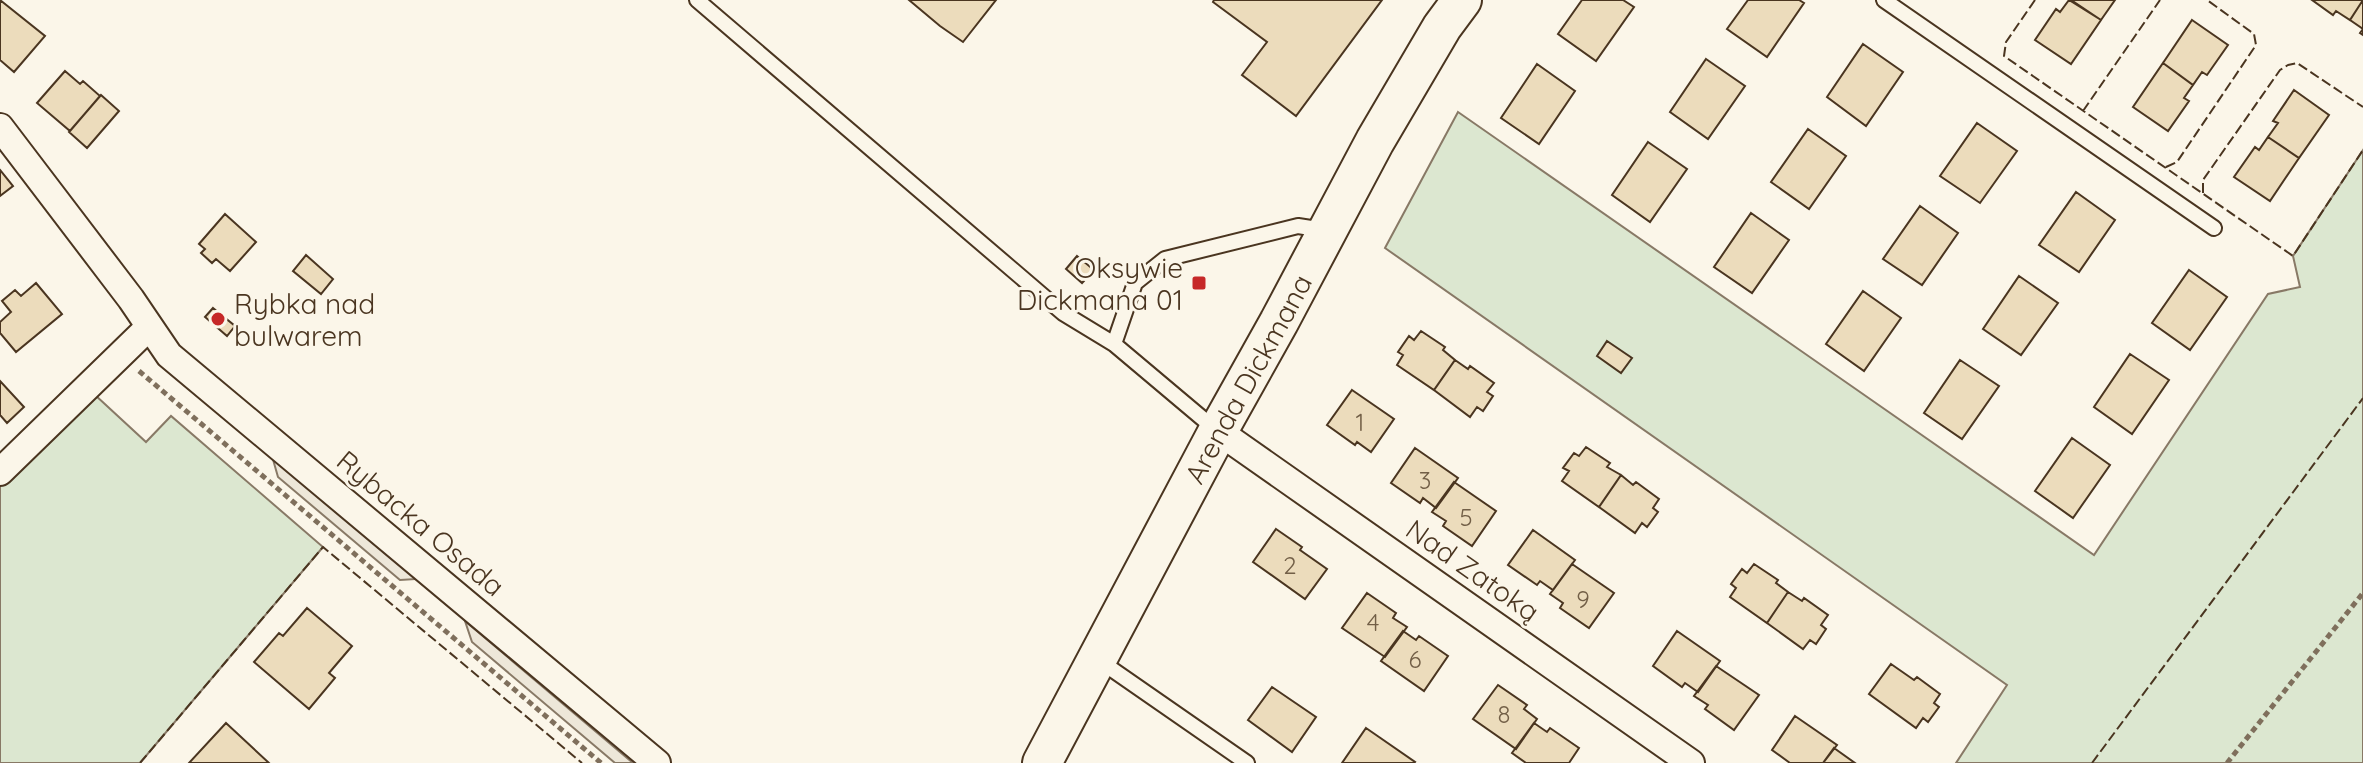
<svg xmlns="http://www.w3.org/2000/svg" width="2363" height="763" font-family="Quicksand,sans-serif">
  <rect width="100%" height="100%" fill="#fbf6e9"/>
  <!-- green -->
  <path fill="#dce7d0" stroke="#887966" stroke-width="2" d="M1458,112L2094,555L2268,294L2300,287L2293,256L2363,150V763H1956L2007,685L1385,248Z
    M94,394L146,442L171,416L323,547L140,763H0V485Z"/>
  <!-- parking -->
  <path fill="#ede7d9" stroke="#887966" stroke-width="2" d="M272,456L417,579L400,580L278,477Z
    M465,621L633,763H615L472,642Z"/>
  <!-- building -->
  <path fill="#ecdcbc" stroke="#4a3520" stroke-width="2" d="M0,0L45,36L14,72L0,60Z
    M909,0H996L963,42L940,26Z
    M1214,0H1382L1296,116L1242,75L1267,42L1213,2Z
    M1582,0H1623L1634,7L1596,61L1558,34Z
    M1748,0H1799L1804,3L1767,57L1727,29Z
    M2069,0L2101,20L2071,64L2035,40L2056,9L2060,12Z
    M2071,0H2115L2101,20Z
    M2312,0H2363L2350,20L2336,11L2333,15Z
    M2363,0V35L2360,33L2363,29L2350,20Z
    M2192,20L2228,45L2207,75L2202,72L2193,85L2163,63Z
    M1863,44L1903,72L1866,126L1827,97Z
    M1706,59L1745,86L1708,139L1670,112Z
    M2163,63L2193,85L2184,98L2189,101L2168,131L2133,107Z
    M1537,64L1575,91L1539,144L1501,118Z
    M65,71L80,84L83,81L100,96L70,131L37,103Z
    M2294,90L2329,115L2299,158L2268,137L2278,123L2273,121Z
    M101,95L119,111L87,148L69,132Z
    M1977,123L2017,151L1980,203L1940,176Z
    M1808,129L1846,156L1809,209L1771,182Z
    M2268,137L2299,158L2270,201L2234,177L2255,147L2259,150Z
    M1648,142L1687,169L1650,222L1612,195Z
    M0,170L13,186L0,196Z
    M2076,192L2115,220L2079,272L2039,245Z
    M1920,206L1958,233L1922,285L1883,259Z
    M1751,213L1789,240L1752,293L1714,267Z
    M225,214L256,242L230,271L216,259L212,263L201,253L205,249L199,244Z
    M306,255L333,279L321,294L293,271Z
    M1077,256L1094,270L1082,283L1066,269Z
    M2189,270L2227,297L2190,350L2152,323Z
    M2019,276L2058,303L2021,355L1983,329Z
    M36,283L62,314L16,352L0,333V322L11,312L2,301L15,290L21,296Z
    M1863,291L1901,318L1864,371L1826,344Z
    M213,308L235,326L227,336L205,317Z
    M1421,331L1445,347L1443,350L1455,360L1434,390L1397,365L1403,355L1398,352L1409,336L1414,340Z
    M1607,341L1632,358L1621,373L1597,356Z
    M2130,354L2169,380L2132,434L2094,407Z
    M1455,360L1468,369L1470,366L1494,383L1487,392L1493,396L1483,411L1477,407L1470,417L1434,390Z
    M1960,360L1999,386L1962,439L1924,413Z
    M0,381L24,407L7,423L0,415Z
    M1352,390L1394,419L1371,452L1357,442L1355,445L1327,425Z
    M2072,438L2110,465L2073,518L2035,491Z
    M1586,447L1610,463L1607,467L1621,475L1599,507L1562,481L1569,471L1563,468L1574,453L1579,456Z
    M1415,448L1458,478L1436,508L1423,498L1420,503L1391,483Z
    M1621,475L1633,485L1636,482L1659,499L1653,508L1658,512L1647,527L1642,523L1635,533L1599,507Z
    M1454,482L1496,511L1472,546L1443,526L1446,521L1432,512Z
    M1276,529L1302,547L1300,550L1327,569L1305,599L1253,562Z
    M1533,530L1575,560L1553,590L1540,581L1537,585L1508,565Z
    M1572,564L1614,593L1589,628L1560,608L1563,603L1550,594Z
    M1754,564L1778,580L1776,583L1788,592L1767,623L1730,597L1736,588L1731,584L1742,569L1747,573Z
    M1788,592L1802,601L1804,598L1828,615L1821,625L1826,629L1816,644L1810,640L1803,649L1767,623Z
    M1367,593L1396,613L1393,618L1407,627L1385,657L1342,628Z
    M307,608L352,646L329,673L335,678L309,709L254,662L279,633L283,636Z
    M1403,631L1416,640L1419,636L1448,656L1424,691L1381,661Z
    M1677,631L1720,661L1698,692L1685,683L1682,687L1653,666Z
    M1891,664L1914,680L1917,677L1940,694L1934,703L1939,707L1928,722L1923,718L1916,728L1869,694Z
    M1716,666L1759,695L1734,730L1705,709L1708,705L1694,696Z
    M1498,685L1527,705L1524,709L1537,719L1516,749L1473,719Z
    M1272,687L1316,717L1292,752L1248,720Z
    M1795,716L1837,745L1823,763H1790L1772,750Z
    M226,723L269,763H189Z
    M1534,723L1547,732L1550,728L1579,748L1569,763H1526L1512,753Z
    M1366,728L1415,762L1414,763H1342Z
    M1834,748L1855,763H1823Z"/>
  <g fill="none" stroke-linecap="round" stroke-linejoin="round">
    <defs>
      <path id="lane" d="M697,0L1063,313L1114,344
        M1884,0L2214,228
        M1215,429L1114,344L1135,283L1165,259L1298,226L1324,230
        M1100,661L1247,763"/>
      <path id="street" d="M0,127L131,299L169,355L657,763
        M1218,431L1691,763
        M0,472L149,327"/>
      <g id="secondary">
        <path id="s1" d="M1042,763L1218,431L1279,322L1375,141L1442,27L1462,0"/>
      </g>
    </defs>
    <!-- lane casing -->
    <use href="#lane" stroke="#4a3520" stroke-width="18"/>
    <!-- street casing -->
    <use href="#street" stroke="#4a3520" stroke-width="30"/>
    <!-- secondary casing -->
    <use href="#secondary" stroke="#4a3520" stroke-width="42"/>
    <!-- path -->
    <path stroke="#7f6f5c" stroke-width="5" stroke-dasharray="6 4" stroke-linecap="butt" d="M139,371L601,763
      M2227,763L2363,593"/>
    <!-- lane -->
    <use href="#lane" stroke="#fbf6e9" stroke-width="14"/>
    <!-- street -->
    <use href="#street" stroke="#fbf6e9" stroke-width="26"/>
    <!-- secondary -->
    <use href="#secondary" stroke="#fbf6e9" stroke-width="38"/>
    <!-- fence -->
    <path stroke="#4a3520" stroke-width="2" stroke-dasharray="10 4" stroke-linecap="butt" d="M2035,0L2006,42L2004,56L2293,256L2363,150
      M2083,111L2160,0
      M2166,167L2177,162L2256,45L2254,34L2207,0
      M2203,193V180L2280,70L2288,65L2297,63L2363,107
      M140,763L323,547L582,763
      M2092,763L2363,398"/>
  </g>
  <!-- markers -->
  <g fill="#c62828" stroke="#fbf6e9" stroke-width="3">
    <rect x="1191" y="275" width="16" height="16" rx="4"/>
    <circle cx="218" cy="319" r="8"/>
  </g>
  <g text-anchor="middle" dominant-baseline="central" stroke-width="6" stroke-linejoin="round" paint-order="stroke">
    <!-- number labels -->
    <g font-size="24" fill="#725f47">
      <text x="1360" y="422">1</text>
      <text x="1425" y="480">3</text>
      <text x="1466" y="517">5</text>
      <text x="1290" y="565">2</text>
      <text x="1583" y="599">9</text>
      <text x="1373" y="622">4</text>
      <text x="1415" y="659">6</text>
      <text x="1504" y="714">8</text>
    </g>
    <!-- poi labels -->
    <g font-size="28" fill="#4a3520" stroke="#fbf6e9" text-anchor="end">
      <text x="1183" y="267">Oksywie<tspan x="1183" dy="32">Dickmana 01</tspan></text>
      <text x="234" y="303" text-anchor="start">Rybka nad<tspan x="234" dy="32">bulwarem</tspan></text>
    </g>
    <!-- street labels -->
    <g font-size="28" fill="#4a3520" stroke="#fbf6e9">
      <text stroke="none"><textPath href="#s1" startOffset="436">Arenda Dickmana</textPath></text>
      <text transform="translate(421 523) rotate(40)">Rybacka Osada</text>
      <text transform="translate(1473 570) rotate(35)">Nad Zatoką</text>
    </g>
  </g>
</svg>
